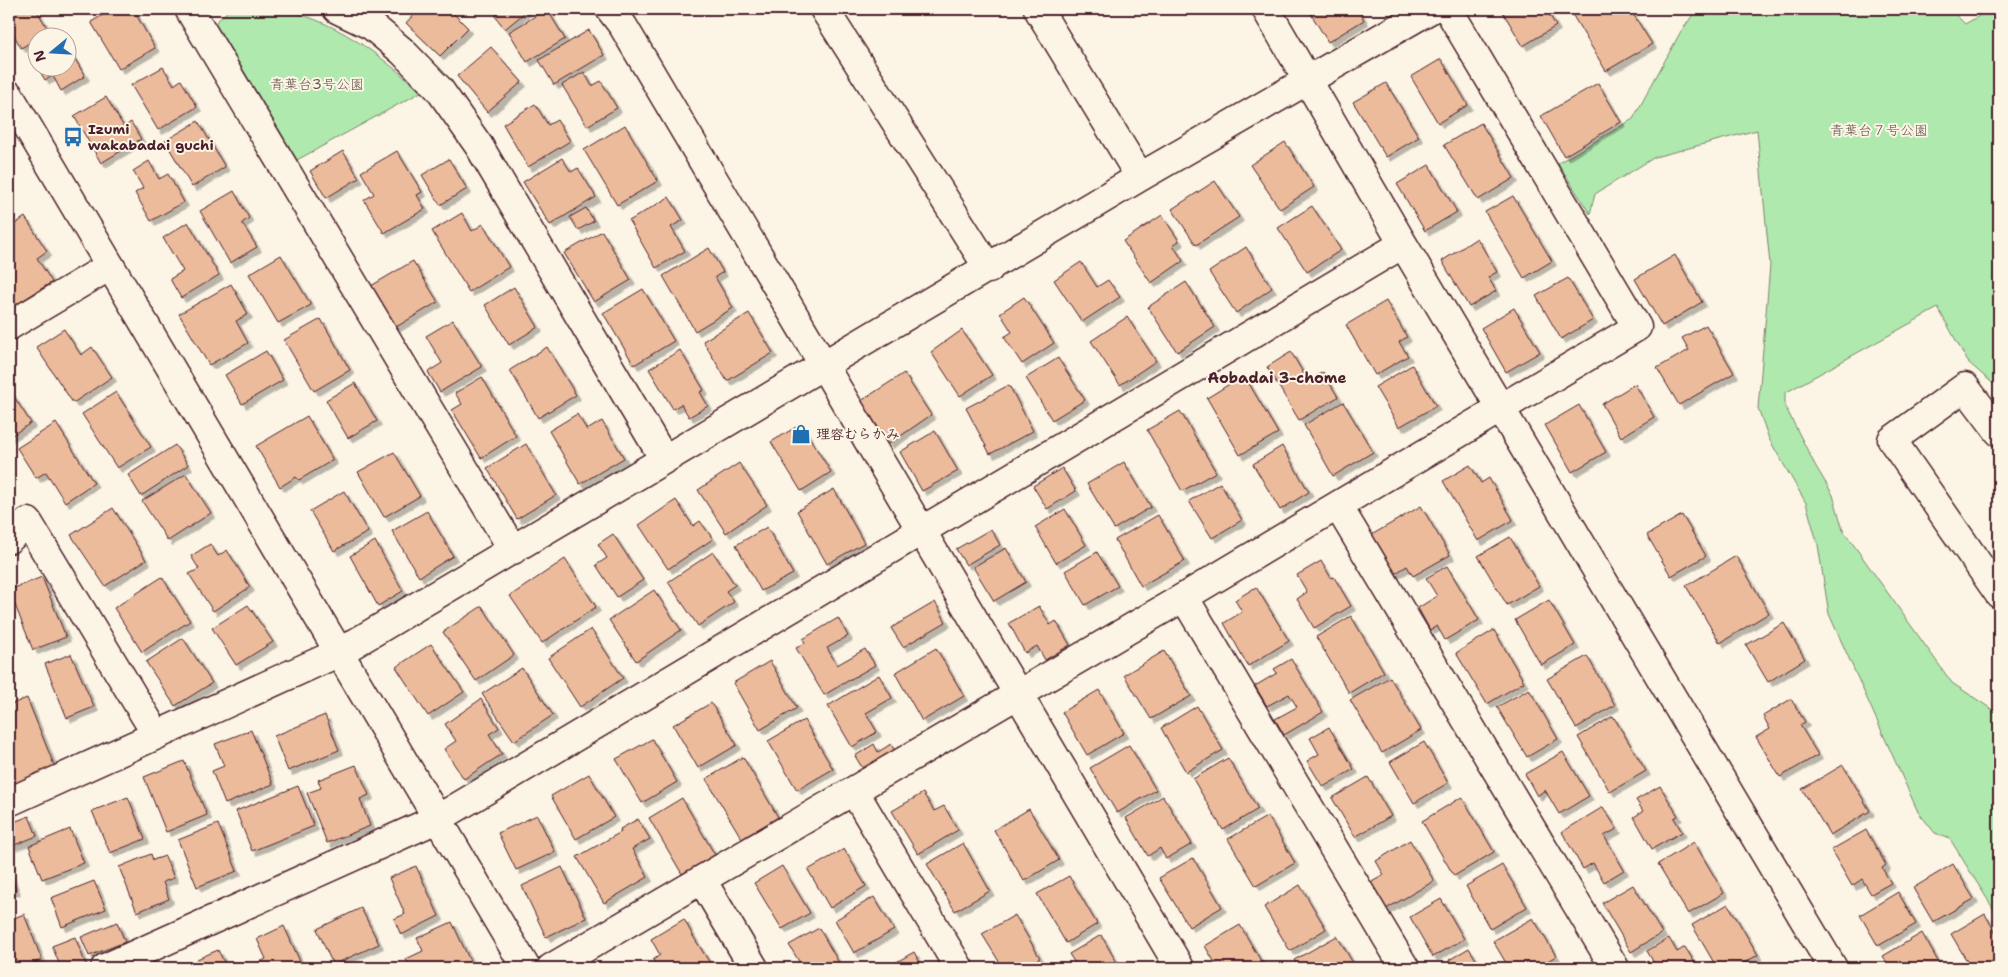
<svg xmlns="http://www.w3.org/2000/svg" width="2008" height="977" font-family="'Shantell Sans','Klee One',sans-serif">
  <defs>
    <filter id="shadow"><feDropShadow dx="4.5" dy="4.5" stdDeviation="0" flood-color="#0004"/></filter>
  </defs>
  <rect width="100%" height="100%" fill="#fcf5e5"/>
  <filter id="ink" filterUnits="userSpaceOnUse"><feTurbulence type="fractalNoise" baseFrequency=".02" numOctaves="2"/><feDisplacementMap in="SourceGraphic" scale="10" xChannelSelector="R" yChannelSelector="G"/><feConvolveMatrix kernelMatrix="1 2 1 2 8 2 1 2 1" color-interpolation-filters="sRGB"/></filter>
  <g filter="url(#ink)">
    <!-- green -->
    <path fill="#afe9ad" stroke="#7c846c" d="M230,9C245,9 262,7 276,9C332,17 381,55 421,92L297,160L215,23Z
      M1697,9H1950L1965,24L1991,9H1999V389L1968,362L1938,308L1785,393V406L1815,465L1833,495L1843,530L1952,683L1999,714V918L1950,839L1935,833L1918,812L1829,614L1818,545L1806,503L1769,439L1758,408L1770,265L1757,130L1655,157L1595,194L1590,214L1558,163L1633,119L1680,33Z"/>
    <!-- building -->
    <path fill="#ebbb9b" stroke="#4a1f2b" filter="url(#shadow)" d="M9,9H36L49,31L21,48L9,26Z
      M113,9H133L155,48L119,69L91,22Z
      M419,9H449L468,28L440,56L406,23Z
      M503,9H529L505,29L495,16Z
      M547,9L565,39L527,62L509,32Z
      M1308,9H1358L1364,20L1328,42Z
      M1501,9H1546L1556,26L1523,46Z
      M1569,9H1630L1652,44L1606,71Z
      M589,30L604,55L554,85L539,60Z
      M68,47L85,76L61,91L53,76L45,80L38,68H68Z
      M491,47L522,82L487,112L457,76Z
      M1441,59L1468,105L1438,123L1411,77Z
      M163,67L174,85L181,80L197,107L158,130L131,85Z
      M584,72L592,86L601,81L617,108L587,126L562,85Z
      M1386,83L1419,137L1386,157L1353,102Z
      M1598,83L1621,122L1564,156L1541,116Z
      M106,97L124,127L131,122L141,139L101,163L74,116Z
      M535,104L548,125L557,120L570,141L528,167L503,124Z
      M198,121L225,167L192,187L165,141Z
      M1481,123L1514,178L1478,200L1444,145Z
      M625,125L658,181L617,205L584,150Z
      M1285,142L1314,187L1280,209L1250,165Z
      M343,151L359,178L326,198L310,171Z
      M397,151L422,192L417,195L425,209L384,233L364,200L374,194L361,172Z
      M562,158L571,172L578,168L596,197L550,225L523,182Z
      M449,159L467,189L440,205L422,175Z
      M149,161L159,179L168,174L184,202L151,221L135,193L143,188L133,171Z
      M1429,165L1457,212L1425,231L1397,184Z
      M1215,181L1239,217L1196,245L1172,209Z
      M234,191L249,218L242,223L257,247L230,263L200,211Z
      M1513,196L1552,261L1524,278L1485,212Z
      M669,197L683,220L671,227L685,251L656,268L629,221Z
      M1312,206L1341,250L1307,272L1278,228Z
      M586,208L594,221L578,230L570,217Z
      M462,213L472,231L483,224L509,267L469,292L432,231Z
      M1162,215L1179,241L1173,245L1183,261L1151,283L1123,241Z
      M25,217L47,251L37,258L52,282L14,306L9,298V228Z
      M188,222L219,275L181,298L170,279L183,271L163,238Z
      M602,231L631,280L594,302L564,253Z
      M1477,238L1497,272L1488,277L1496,291L1469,307L1442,261Z
      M1246,247L1272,288L1236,313L1209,272Z
      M709,248L723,272L715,277L733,308L695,331L663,276Z
      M281,255L311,305L278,323L249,274Z
      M1675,255L1702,302L1662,326L1635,279Z
      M413,261L438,302L396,327L371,286Z
      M1081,262L1097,287L1108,280L1120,297L1082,322L1054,280Z
      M1568,278L1593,320L1561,339L1536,296Z
      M1186,282L1215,327L1177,352L1148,307Z
      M231,284L248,314L236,321L248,343L209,365L179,314Z
      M514,287L538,327L509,345L485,305Z
      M643,289L674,341L634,365L603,313Z
      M1024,297L1054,343L1022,364L1004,337L1012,332L1000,313Z
      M1386,301L1407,337L1399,342L1408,356L1375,375L1346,325Z
      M1514,308L1540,352L1506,372L1481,328Z
      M749,313L773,353L727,381L703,341Z
      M1127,317L1156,361L1120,385L1091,341Z
      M321,319L350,370L314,391L284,340Z
      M453,320L482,367L440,392L428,372L442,363L426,336Z
      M1706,325L1734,373L1679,405L1657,368L1689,350L1682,338Z
      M64,329L81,355L92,347L112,377L73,403L36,347Z
      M962,330L992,375L960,396L931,352Z
      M547,347L576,395L538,418L510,370Z
      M680,350L704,390L700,392L708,406L689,417L681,404L673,409L649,369Z
      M266,351L283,380L242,404L225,375Z
      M1291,352L1308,381L1323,372L1338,397L1299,420L1267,367Z
      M1058,358L1085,400L1052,420L1026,378Z
      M1412,365L1436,406L1399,427L1375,387Z
      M904,373L931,415L889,444L861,401Z
      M1244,375L1278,433L1240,455L1207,398Z
      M482,377L516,436L481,458L452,410L462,404L455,393Z
      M355,383L377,421L348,438L326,400Z
      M1635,384L1654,417L1621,437L1602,404Z
      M1009,385L1033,431L990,454L966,408Z
      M9,389L31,423L9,437Z
      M116,392L151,447L117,468L82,414Z
      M1343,402L1373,452L1333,476L1304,425Z
      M1579,405L1606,452L1572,472L1545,425Z
      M1180,411L1216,472L1182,491L1147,430Z
      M577,414L587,430L602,421L624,458L580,484L549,431Z
      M307,416L333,460L299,480L296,477L280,487L256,446Z
      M56,423L94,483L65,502L46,472L36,478L17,448Z
      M801,424L831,472L801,491L771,442Z
      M935,431L958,471L922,491L900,452Z
      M526,444L556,495L517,519L487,468Z
      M175,445L188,465L141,496L128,475Z
      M1282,446L1309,492L1280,510L1253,464Z
      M394,452L420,496L384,517L358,472Z
      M1124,462L1151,507L1114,529L1087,484Z
      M739,463L767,505L726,533L698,490Z
      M1470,465L1481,483L1489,478L1513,520L1478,541L1443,481Z
      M1062,468L1076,491L1047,509L1033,486Z
      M186,474L211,513L168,541L142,501Z
      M1220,483L1242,520L1212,538L1189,501Z
      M834,489L864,543L827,564L797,511Z
      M344,491L368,532L334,551L310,511Z
      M676,500L693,526L700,521L713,539L668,569L639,525Z
      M1421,506L1450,555L1413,576L1407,566L1391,576L1368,537Z
      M113,508L146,560L105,586L71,535Z
      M1065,509L1086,545L1056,563L1035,527Z
      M427,511L453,556L419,577L392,531Z
      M1158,515L1185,561L1141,586L1115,540Z
      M1682,515L1706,556L1671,576L1647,535Z
      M767,527L793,574L761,591L736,545Z
      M991,529L1000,545L966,565L956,549Z
      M613,534L643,580L617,597L596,565L607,558L598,544Z
      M1510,537L1539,586L1507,605L1478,556Z
      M375,541L403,591L378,606L350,556Z
      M210,544L218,556L227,550L250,587L213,611L189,574L199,569L191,556Z
      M1006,548L1026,582L994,601L973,567Z
      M713,552L735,585L726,591L734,602L698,626L668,582Z
      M1097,552L1118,586L1085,605L1065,571Z
      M1736,556L1769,613L1720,643L1686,586Z
      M565,559L596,607L542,643L510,596Z
      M1321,561L1331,578L1334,577L1351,606L1314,628L1297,599L1307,592L1297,575Z
      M1447,566L1479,620L1445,640L1437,626L1430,630L1418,608L1437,596L1426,578Z
      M42,577L66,637L33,650L9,590Z
      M162,577L190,621L142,652L114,608Z
      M1256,587L1289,641L1248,666L1224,623L1242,612L1235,600Z
      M654,590L681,630L636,661L609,620Z
      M1549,600L1575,645L1541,665L1515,620Z
      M935,602L946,622L903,647L891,628Z
      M248,605L273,642L236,665L212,628Z
      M482,606L514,655L476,681L443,632Z
      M1039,606L1050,625L1056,621L1070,645L1045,660L1037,646L1025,653L1009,623Z
      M1351,616L1384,672L1349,693L1316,637Z
      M838,618L848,636L827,648L837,665L865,649L875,665L824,695L796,648L805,643L803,639Z
      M1784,623L1805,659L1768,682L1746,645Z
      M591,629L623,678L580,707L548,658Z
      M1494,630L1524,682L1487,704L1456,653Z
      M183,638L212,683L175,706L146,662Z
      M431,644L464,692L428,716L396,667Z
      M936,648L964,696L922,721L895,673Z
      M1164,651L1191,696L1151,719L1124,675Z
      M71,654L94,707L67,718L45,664Z
      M1587,656L1615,705L1576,728L1547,679Z
      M1291,659L1323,712L1284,735L1275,719L1297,707L1289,694L1267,706L1255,686L1277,673L1274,669Z
      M770,661L797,708L760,730L733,683Z
      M522,668L553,715L514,741L482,694Z
      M879,675L892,698L866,713L877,732L852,747L828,706Z
      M1390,677L1421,730L1382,753L1350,700Z
      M1529,689L1558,739L1527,757L1497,707Z
      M1099,690L1124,733L1087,755L1062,712Z
      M27,698L56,770L13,788L9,777V705Z
      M481,699L499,728L489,734L502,754L464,779L444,749L456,741L445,724Z
      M1791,699L1805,722L1800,725L1818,755L1780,777L1756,737L1770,729L1763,716Z
      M711,703L737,745L698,768L673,725Z
      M1197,706L1223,750L1186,772L1161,728Z
      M325,715L339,750L288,771L274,736Z
      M1613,716L1646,771L1610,792L1578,737Z
      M804,720L833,769L797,790L768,741Z
      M1329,727L1354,769L1323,787L1307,761L1319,754L1310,738Z
      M251,730L273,784L225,804L212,771L224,766L215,744Z
      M652,739L677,782L642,803L616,759Z
      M1424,742L1448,783L1414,803L1390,762Z
      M874,744L878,752L891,744L898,756L866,774L855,756Z
      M1129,745L1156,790L1117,813L1090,768Z
      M1563,752L1589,796L1559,814L1545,790L1537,796L1525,774Z
      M743,757L778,817L742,839L706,779Z
      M1228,758L1258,809L1223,830L1193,779Z
      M184,761L207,815L166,832L144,777Z
      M356,765L369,795L360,799L370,826L327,843L307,793L321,788L318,780Z
      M1843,765L1870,811L1830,835L1802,789Z
      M589,774L614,817L576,839L551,796Z
      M1368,777L1391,816L1355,837L1332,798Z
      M298,786L314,826L252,851L236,811Z
      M1660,786L1678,816L1674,818L1682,832L1652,849L1634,817L1643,811L1636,800Z
      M923,793L934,811L944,806L958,830L918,854L892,811Z
      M1163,796L1192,844L1166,859L1160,848L1148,856L1126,818Z
      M128,797L145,839L110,853L92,811Z
      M1462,797L1494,852L1454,876L1422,821Z
      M682,798L715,855L682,874L649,818Z
      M1603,807L1617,829L1604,836L1624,870L1604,882L1593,863L1583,869L1562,832Z
      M1029,809L1059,860L1024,881L994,830Z
      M537,815L555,852L516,870L498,833Z
      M29,816L37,836L12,846L9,837V824Z
      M1268,816L1295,863L1256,886L1228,839Z
      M638,819L650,839L632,849L648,877L604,903L577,857L621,832L620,829Z
      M218,824L237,871L197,887L178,840Z
      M70,829L84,863L42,879L29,846Z
      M1866,830L1886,865L1882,868L1891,883L1871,894L1862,879L1852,886L1831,850Z
      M1410,840L1434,881L1386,909L1370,883L1384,875L1376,861Z
      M1694,842L1724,893L1688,914L1658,864Z
      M963,843L990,891L955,911L927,864Z
      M844,849L866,886L830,908L808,870Z
      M151,854L153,860L165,856L174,878L163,882L169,899L137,912L119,867Z
      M1193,858L1222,907L1189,927L1159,878Z
      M1953,864L1974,899L1933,922L1913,888Z
      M1502,865L1527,907L1490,929L1466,886Z
      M416,866L439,916L401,935L394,919L405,914L389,878Z
      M782,866L810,913L782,929L754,883Z
      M562,867L586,918L546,937L522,886Z
      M9,871L16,890L9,893Z
      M1069,876L1097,924L1066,943L1037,894Z
      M94,881L106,909L62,927L51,898Z
      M1300,885L1326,929L1290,951L1264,907Z
      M1633,885L1662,933L1631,952L1602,903Z
      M1898,892L1916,924L1878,946L1860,915Z
      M874,897L894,930L854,953L835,920Z
      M1441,899L1464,939L1433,957L1410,917Z
      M1728,904L1758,955L1735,968H1717L1692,925Z
      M361,908L379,944L333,965L317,929Z
      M24,914L42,960L21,968H10L9,920Z
      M1985,914L1999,939V966L1971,968L1951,934Z
      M1015,915L1040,958L1022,968H1003L982,934Z
      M1533,918L1556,956L1536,968H1509L1493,941Z
      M684,919L693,936L713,968H658L653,960L660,955L651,939Z
      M117,922L125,942L89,956L81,937Z
      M452,922L470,961L457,968H410L406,959L423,951L417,938Z
      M1240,925L1265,968H1218L1205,946Z
      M284,926L303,968H254L253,965L266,959L257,939Z
      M819,928L839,963L830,968H803L789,945Z
      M1922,933L1940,965L1934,968H1890L1883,956Z
      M1101,935L1120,968H1078L1069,954Z
      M1337,936L1356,968H1299L1294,960Z
      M75,937L86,965L78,968H61L52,946Z
      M1669,938L1677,952L1685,947L1698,968H1657L1647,951Z
      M1469,948L1481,968H1454L1449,960Z
      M218,950L227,968H201L197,959Z
      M914,952L923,968H886Z"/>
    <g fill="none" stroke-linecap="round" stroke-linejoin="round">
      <defs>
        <path id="minor" d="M189,9L513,550
          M337,9L372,26L402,51L439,89L479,146L664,459
          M610,9L623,26L1180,968
          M824,9L989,269
          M1038,9L1140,177
          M1266,9L1403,244L1833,968
          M9,326L110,266
          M1999,432L1965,387L1892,440L1999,594
          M1338,506L1615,968
          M9,539L28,522L156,734
          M1184,597L1405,968
          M854,791L959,968
          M9,802L340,652L1140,177L1431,9
          M702,880L754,968
          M105,968L439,818L1403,244
          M551,968L1184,597L1637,327L1448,9"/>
        <path id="tertiary" d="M9,95L526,968"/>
      </defs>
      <!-- minor casing -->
      <use href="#minor" stroke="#4a1f2b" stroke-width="31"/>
      <!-- tertiary casing -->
      <use href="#tertiary" stroke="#4a1f2b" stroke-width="31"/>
      <!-- minor -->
      <use href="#minor" stroke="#fcf5e5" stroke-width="28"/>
      <!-- tertiary -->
      <use href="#tertiary" stroke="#fcf5e5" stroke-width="28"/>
    </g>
  </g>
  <!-- icons -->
  <defs>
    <symbol id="bus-bare" viewBox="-9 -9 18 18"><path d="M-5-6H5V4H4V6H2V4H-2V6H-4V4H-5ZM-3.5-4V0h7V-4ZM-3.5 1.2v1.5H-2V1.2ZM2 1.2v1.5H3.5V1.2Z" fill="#1f6fb2" stroke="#fcf5e5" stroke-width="2.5" paint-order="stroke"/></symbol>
    <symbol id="shop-bare" viewBox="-9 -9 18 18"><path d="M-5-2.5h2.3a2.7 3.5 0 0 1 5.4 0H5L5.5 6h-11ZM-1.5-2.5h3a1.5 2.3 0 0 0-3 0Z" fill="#1f6fb2" stroke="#fcf5e5" stroke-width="2.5" paint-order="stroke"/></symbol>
  </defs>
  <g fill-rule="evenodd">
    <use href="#bus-bare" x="59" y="123" width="28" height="28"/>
    <use href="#shop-bare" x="787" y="420" width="28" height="28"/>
  </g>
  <g text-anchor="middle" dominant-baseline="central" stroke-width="4" stroke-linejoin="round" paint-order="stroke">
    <!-- park labels -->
    <g font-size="14" fill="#63524c" stroke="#fcf5e5">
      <text x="317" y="84">青葉台3号公園</text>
      <text x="1879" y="130">青葉台７号公園</text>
    </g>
    <!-- poi labels -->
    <g font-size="14" font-weight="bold" fill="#4a1f2b" stroke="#fcf5e5" text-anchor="start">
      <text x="88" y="129">Izumi<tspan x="88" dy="16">wakabadai guchi</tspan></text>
      <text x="816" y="434">理容むらかみ</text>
    </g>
    <!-- neighbourhood labels -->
    <g font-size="15" font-weight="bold" fill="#4a1f2b" stroke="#fcf5e5">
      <text x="1277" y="378">Aobadai 3-chome</text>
    </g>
  </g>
  <!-- margin -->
  <rect width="2008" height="977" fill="none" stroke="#fcf5e5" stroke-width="30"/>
  <rect x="15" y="15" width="1978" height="947" fill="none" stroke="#4a1f2b" stroke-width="2" filter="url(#ink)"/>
  <!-- north arrow -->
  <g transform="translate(52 52) rotate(252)"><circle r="24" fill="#fcf5e5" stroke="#b59f9b"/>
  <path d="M0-4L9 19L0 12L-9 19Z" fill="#1f6fb2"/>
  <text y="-8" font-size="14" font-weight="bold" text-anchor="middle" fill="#4a1f2b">N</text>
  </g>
</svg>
